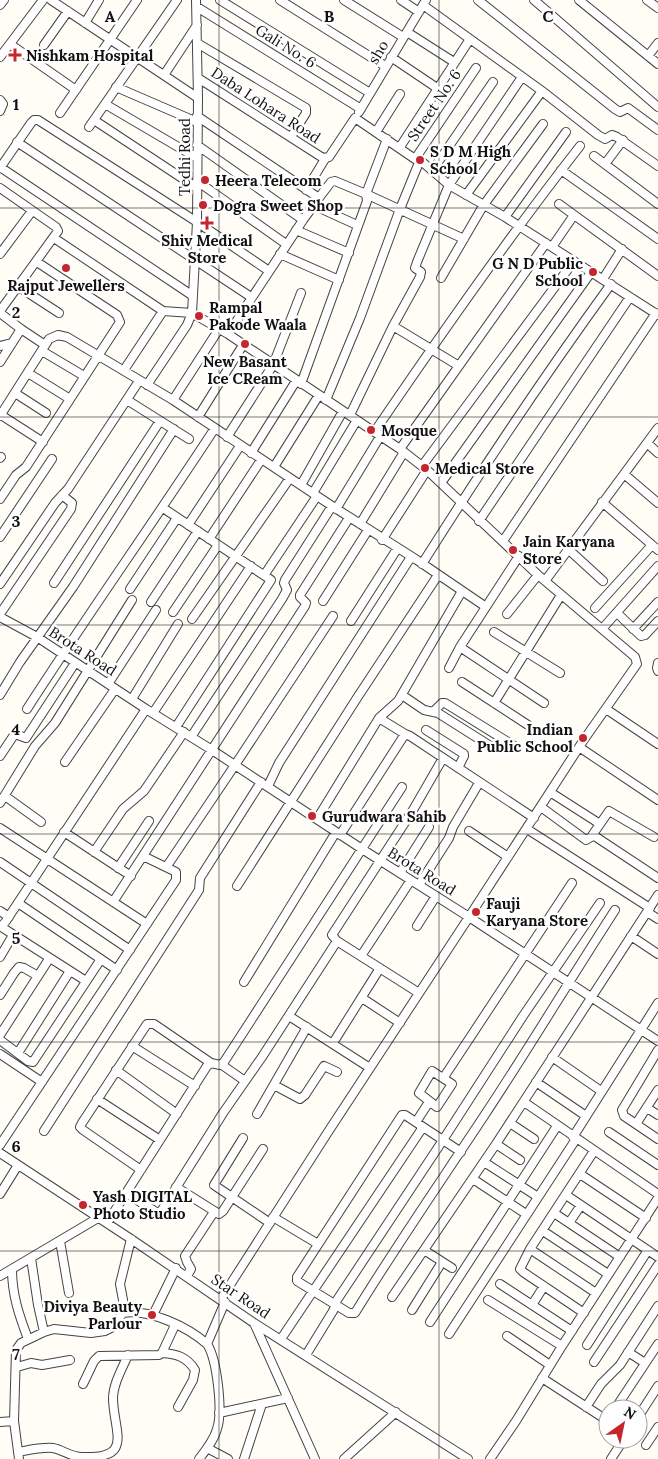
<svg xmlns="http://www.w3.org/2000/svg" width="658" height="1459" font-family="Lora,serif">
  <rect width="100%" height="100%" fill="#fffdf5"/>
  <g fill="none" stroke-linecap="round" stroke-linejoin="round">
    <defs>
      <path id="minor" d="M51,0L198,98
        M220,0L370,93
        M280,0L385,66
        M344,0L403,37
        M401,0L419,12
        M478,0L615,109L620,112L628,108L658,130
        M534,0L658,107
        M579,0L658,64
        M647,0L658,8
        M0,5L4,0
        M423,5L542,91L598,135L605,139L612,135L617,137L658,166
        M197,7L361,109
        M85,23L99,0
        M407,32L454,62
        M197,43L306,108V113L291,137
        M10,44L76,90
        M44,45L68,11
        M648,56L658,43
        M0,57L43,0
        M391,57L437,88
        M164,75L197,25
        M198,78L323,158L329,157L355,118L415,159L420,160L449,185L505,217L658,315
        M116,87L197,122
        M0,100L3,104L0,111
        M105,104L197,158
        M359,112L426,0
        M60,113L137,0
        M197,116L319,198L303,220
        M94,120L197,188
        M89,127L177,0
        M376,132L400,94
        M17,142L251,297
        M197,145L303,220L228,334
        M400,147L470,39
        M594,156L658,204
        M415,159L476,68
        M605,164L623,140
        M0,167L193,296
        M0,168L31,123L34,120H38L197,222L269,271
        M561,170L658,239
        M432,171L493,82
        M197,181L286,244
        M0,188L56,227L58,231L0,311
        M306,190L325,159
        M466,195L542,91
        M318,199L331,182L335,181L366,194L464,239
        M559,204L658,276
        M313,205L357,225
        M505,217L566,132
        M296,230L349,253
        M552,247L574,215
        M0,254L32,211
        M280,254L339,280
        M441,278L483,206L543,124
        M603,279L622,249
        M19,287L59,313
        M0,313L21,329L0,362
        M393,326L459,366
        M21,329L45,345
        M0,346L12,343
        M42,351L84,376
        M124,370L163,311
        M28,373L70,399
        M301,384L367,201L366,194L387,139
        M147,385L187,325L192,313L197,222L198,98L196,0
        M15,393L46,413
        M127,400L189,439
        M173,400L219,329
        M326,400L360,318L400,209L420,160
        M1,415L43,442
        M350,415L393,326L420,277L421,272L415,268L417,262L449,185L522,77
        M0,416L49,339L58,335L67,337L173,400L332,506L417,560L486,607
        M198,417L243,345
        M375,431C441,334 508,238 580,146
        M227,437L273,365L301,293
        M647,443L658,453
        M400,449L546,243
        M251,453L296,381
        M0,458L1,457
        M422,466L574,261
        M274,467L319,395
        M624,474L658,503
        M441,483L592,271
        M301,485L343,411
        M313,493L357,420
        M0,499L16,475L26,467L120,322L117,315L37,262
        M602,502L658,550
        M163,508L271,580L176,727
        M336,509L381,435
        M479,521L630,297
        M360,524L404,452
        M188,525L240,446
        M0,537L52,459
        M209,539L261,460
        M382,540L427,470
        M503,541L656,313
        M568,549L603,581
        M422,564C482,469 545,375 611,284
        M265,574L317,496
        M545,581L658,428
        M54,583L160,421
        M0,584L55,503L68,489L139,381
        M130,589L177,518
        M323,601L368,530
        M151,602L198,531
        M595,608L652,545
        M173,612L218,545
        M617,613L641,636L645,635L658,621
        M0,614L71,509L72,503L62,495
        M507,614L538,575
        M0,617L37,637L146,709L212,750L362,849L469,917L583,741L637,664L635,657L538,575L427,470L400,449L228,334L192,313L163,311L54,238
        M192,619L290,478
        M351,621L397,549
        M602,629L658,566
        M633,629L658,602
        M494,632L560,673
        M460,647L544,703
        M658,663L657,668L658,671
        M449,668L460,647L519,556
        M462,682L528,725
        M108,684L156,610
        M0,695L20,662L73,587L174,429
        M402,695L424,710L438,713L495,749
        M132,699L178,624
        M494,703L561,595
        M27,709C88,614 153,523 215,428
        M606,709L658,744
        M433,712L442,703H445L516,747
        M153,713L251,566
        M379,718L405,734
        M426,730L464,754V756L458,768
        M191,737L282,599L287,590L284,583L285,580L332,506
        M579,747L658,800
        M0,756L14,735L15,734L26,738L75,663
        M65,762L115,689
        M268,786L279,763L411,557
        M550,792L600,824
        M5,796L41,822
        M0,803L35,746L55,723L132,600
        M541,807L586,840L591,837L609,811L654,837
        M317,819L379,718L398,701L462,591
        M0,828L147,924
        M527,829L650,908
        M469,831L508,857
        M64,832L131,876
        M340,835L405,734L410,736L534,818
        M593,835L658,878
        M94,852L123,809L144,791L184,732
        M0,862L130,950
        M167,866L235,765L333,616
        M118,868L149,821
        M400,873L429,827
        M419,885L449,838L453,827L479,783
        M237,886L357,698L438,575
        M113,902L305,606L306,603L300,597V595L349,518
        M18,903L117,970
        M0,911L9,917
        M647,912L658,919
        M0,926L86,981
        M2,926L6,921L146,709
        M417,926L436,896
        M631,936L658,954
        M361,956L411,880
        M0,957L13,935
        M244,982L336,832
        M419,993L337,941L332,935L413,810L443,758
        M0,995L14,973L19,967L24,968L38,976
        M362,998L400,1023
        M289,1016L370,1068
        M0,1035L49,959
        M0,1040L28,1061L33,1062L101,959
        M333,1043L380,968
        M132,1046L195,1086
        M658,1050L622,1110L624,1116L658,1139
        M18,1053L70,971
        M0,1054L42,1082
        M552,1057L601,1091
        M222,1065L245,1081
        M116,1070L177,1114
        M432,1071L452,1084L437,1107L419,1093Z
        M444,1077L572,883
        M536,1082L586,1116
        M274,1085L300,1099L305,1095L324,1066L337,1072
        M97,1099L160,1140
        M524,1102L658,1194
        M647,1108L658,1115
        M257,1114L307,1027
        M416,1122L429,1102
        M510,1123L534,1139
        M636,1124L658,1090
        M44,1131L199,890L200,878L261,782
        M609,1132L658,1165
        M573,1137L658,1003
        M243,1138L214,1185L270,1223
        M496,1144L520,1160
        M0,1145L176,880V872L143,856
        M461,1152L405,1115H402L297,1277V1281L349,1313H355C396,1246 441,1181 484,1116C529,1048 571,978 615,910
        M0,1153L131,1239L254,1323L468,1459
        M484,1162L538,1197
        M141,1170L83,1130L80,1127L82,1123L147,1024H154L211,1063
        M580,1174L646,1218
        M473,1179L526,1214
        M176,1187L219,1214L223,1211L263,1149
        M126,1193L156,1212H159L162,1210L223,1113L262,1057L337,941
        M0,1194L18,1165
        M566,1195L658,1257
        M554,1213L620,1257
        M273,1217L318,1244
        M107,1223L207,1066L211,1063L220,1065L224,1062L402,787
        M569,1223L581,1205
        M543,1231L608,1274
        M60,1241L69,1293
        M530,1249L596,1293
        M424,1250L452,1268
        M31,1258L38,1305L44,1332
        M12,1269C12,1295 19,1315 28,1339
        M0,1276L98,1218
        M187,1276L191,1269L187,1262L185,1256L214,1212
        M500,1284L572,1331
        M392,1297L496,1144L658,895
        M221,1299L328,1132L469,917L658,1041
        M488,1300L562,1346
        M532,1305L544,1286
        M412,1310L442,1262
        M123,1313V1300L120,1284L131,1239
        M584,1313L523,1272L520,1269L530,1249L594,1151
        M153,1315L176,1268
        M430,1322L557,1126
        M254,1323L315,1459
        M449,1334L576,1139
        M507,1336L550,1365
        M281,1339L423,1127
        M587,1345L648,1250
        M628,1352L645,1363
        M162,1353C177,1354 187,1357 195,1370L193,1380L178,1407
        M306,1355L333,1311L337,1300L443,1140L523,1016L600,903
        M594,1362L658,1265
        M17,1367L31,1363L42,1365L70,1360
        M542,1378L605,1419H608
        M83,1384L94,1361L99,1356L159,1355L162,1353L175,1325
        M586,1407L601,1384L620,1365L658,1306
        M615,1409L658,1344
        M219,1413L288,1398
        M638,1417L658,1386
        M0,1422L14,1421
        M646,1445L658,1427
        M207,1448L228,1459
        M18,1452C29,1450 42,1447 53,1448C63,1450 71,1457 82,1457C134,1459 114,1433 113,1399C113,1384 122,1369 128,1355
        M19,1459L14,1421L16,1350L21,1343L44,1332L54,1329L91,1333L105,1331L111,1328L123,1313C148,1308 188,1327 207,1344L225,1302
        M199,1459C206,1450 214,1440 217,1429C223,1411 217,1359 207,1344
        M244,1459L262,1404
        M344,1459L396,1412
        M490,1459L516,1421L562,1346L658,1198
        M611,1459L624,1439"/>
    </defs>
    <!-- minor casing -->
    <use href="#minor" stroke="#444" stroke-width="10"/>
    <!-- minor -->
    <use href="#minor" stroke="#fff" stroke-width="8"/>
  </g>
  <!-- grid -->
  <path fill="none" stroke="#111" stroke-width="1" stroke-opacity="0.55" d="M219,0V1459M439,0V1459M0,208H658M0,417H658M0,625H658M0,834H658M0,1042H658M0,1251H658"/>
  <!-- markers -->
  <g fill="#c4262e" stroke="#fff" stroke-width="2">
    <path d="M12.5 47.5h5v5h5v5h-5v5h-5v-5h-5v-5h5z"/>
    <circle cx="420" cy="160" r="5"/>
    <circle cx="205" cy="180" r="5"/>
    <circle cx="203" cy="205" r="5"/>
    <path d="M204.5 215.5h5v5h5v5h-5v5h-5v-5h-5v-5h5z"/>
    <circle cx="66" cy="268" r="5"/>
    <circle cx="593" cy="272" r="5"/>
    <circle cx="199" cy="316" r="5"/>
    <circle cx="245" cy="344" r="5"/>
    <circle cx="371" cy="430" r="5"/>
    <circle cx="425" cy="468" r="5"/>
    <circle cx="513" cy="550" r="5"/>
    <circle cx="583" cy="738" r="5"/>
    <circle cx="312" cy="816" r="5"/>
    <circle cx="476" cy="912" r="5"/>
    <circle cx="83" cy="1205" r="5"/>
    <circle cx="152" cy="1315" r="5"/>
  </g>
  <g text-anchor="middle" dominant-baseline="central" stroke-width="5" stroke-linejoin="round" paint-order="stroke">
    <!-- street labels -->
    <g font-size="15" fill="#111" stroke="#fff">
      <text transform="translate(286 46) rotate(32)">Gali No. 6</text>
      <text transform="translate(378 52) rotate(-59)">sho</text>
      <text transform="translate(266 105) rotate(33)">Daba Lohara Road</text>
      <text transform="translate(434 105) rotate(-56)">Street No. 6</text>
      <text transform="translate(184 157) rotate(-90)">Tedhi Road</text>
      <text transform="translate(83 651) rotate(33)">Brota Road</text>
      <text transform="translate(422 871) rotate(32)">Brota Road</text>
      <text transform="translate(241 1296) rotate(34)">Star Road</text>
    </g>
    <!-- poi labels -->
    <g font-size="15" font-weight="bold" fill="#111" stroke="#fff" text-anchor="start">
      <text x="26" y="55">Nishkam Hospital</text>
      <text x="430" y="151">S D M High<tspan x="430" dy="17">School</tspan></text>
      <text x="215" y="180">Heera Telecom</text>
      <text x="213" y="205">Dogra Sweet Shop</text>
      <text x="207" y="240" text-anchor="middle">Shiv Medical<tspan x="207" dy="17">Store</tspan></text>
      <text x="583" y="263" text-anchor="end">G N D Public<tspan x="583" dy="17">School</tspan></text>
      <text x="66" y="285" text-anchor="middle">Rajput Jewellers</text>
      <text x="209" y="307">Rampal<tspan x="209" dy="17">Pakode Waala</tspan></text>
      <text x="245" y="361" text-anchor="middle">New Basant<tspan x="245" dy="17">Ice CReam</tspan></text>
      <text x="381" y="430">Mosque</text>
      <text x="435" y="468">Medical Store</text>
      <text x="523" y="541">Jain Karyana<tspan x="523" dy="17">Store</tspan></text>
      <text x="573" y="729" text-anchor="end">Indian<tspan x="573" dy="17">Public School</tspan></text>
      <text x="322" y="816">Gurudwara Sahib</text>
      <text x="486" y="903">Fauji<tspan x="486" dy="17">Karyana Store</tspan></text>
      <text x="93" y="1196">Yash DIGITAL<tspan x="93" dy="17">Photo Studio</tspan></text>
      <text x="142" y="1306" text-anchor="end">Diviya Beauty<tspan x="142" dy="17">Parlour</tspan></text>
    </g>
  </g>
  <g font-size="16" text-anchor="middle" font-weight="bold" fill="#111" stroke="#fff" stroke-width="5" stroke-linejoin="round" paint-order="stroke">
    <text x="110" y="22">A</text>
    <text x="329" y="22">B</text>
    <text x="548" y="22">C</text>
    <text x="16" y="110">1</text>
    <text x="16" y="318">2</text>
    <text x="16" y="527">3</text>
    <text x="16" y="735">4</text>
    <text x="16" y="944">5</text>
    <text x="16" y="1152">6</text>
    <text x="16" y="1360">7</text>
  </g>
  <!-- north arrow -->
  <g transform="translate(623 1424) rotate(33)"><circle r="24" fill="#ffffff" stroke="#a0a0a0"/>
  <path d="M0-4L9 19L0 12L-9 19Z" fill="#c4262e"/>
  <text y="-8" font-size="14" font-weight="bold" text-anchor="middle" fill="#111111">N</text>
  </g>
</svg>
